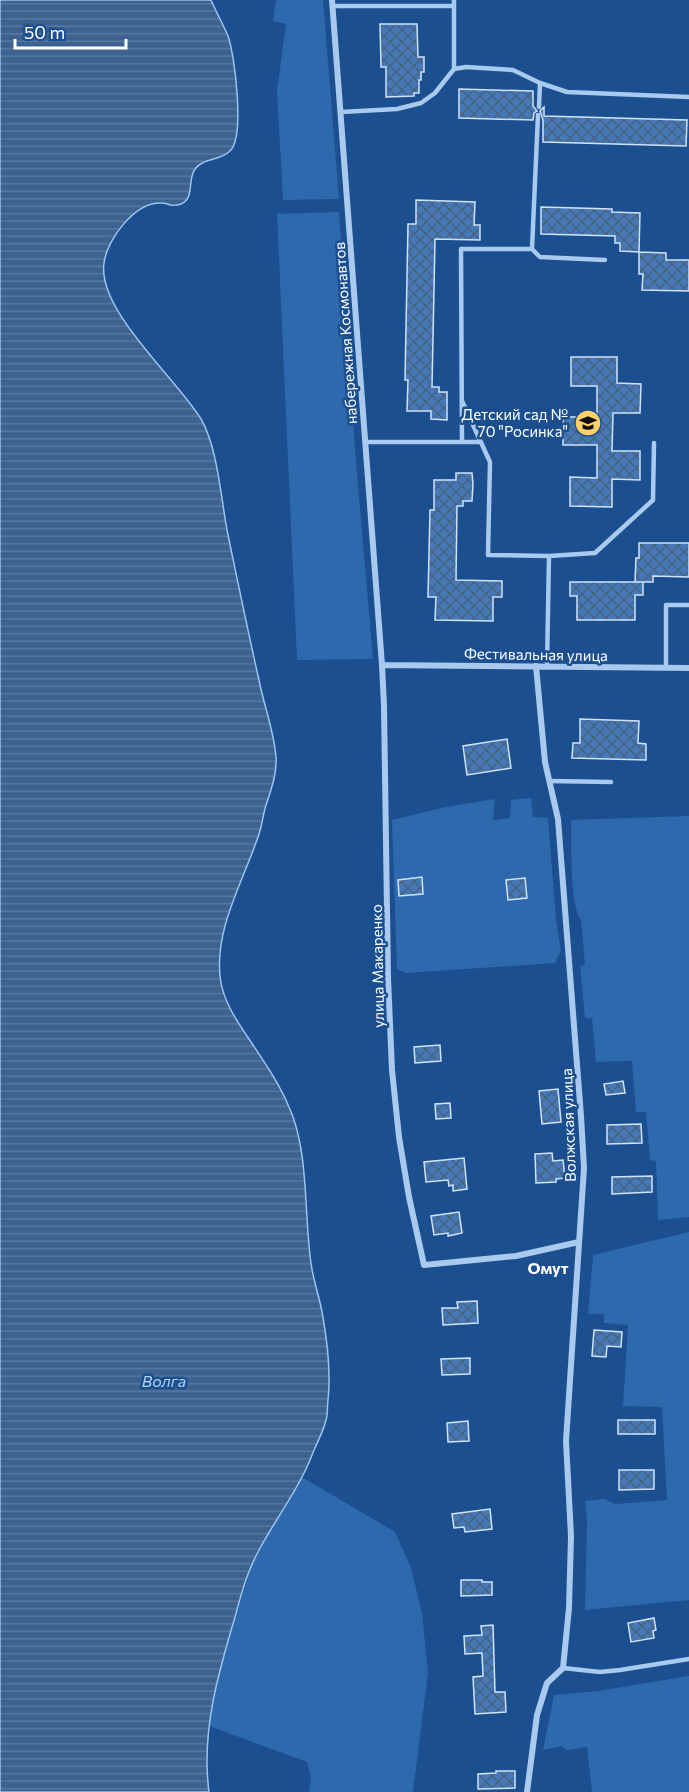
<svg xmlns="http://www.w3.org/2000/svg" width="689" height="1792" font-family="Commissioner,sans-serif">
  <defs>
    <pattern id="water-rules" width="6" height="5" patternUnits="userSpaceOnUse" patternTransform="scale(1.5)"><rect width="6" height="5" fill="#3c6290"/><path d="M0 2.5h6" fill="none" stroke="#597aa1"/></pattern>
    <pattern id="building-cross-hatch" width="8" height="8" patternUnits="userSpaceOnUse" patternTransform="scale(1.5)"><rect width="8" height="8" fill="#4478b7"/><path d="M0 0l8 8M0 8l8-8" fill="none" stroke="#486282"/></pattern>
  </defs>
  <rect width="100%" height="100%" fill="#1b4f8f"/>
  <!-- green -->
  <path fill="#2e69ad" d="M276,0H323L339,199L283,200L277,91L286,24L273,21Z
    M339,212L355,450L373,659L297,660L277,214Z
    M531,798L533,817L548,818L556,920L561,950L555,963L406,973L397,969L392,820L441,808L495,799L493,820L510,818L511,800Z
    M689,816V1217L658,1220L656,1161L650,1160L646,1112H636L632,1061L596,1062L592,1018H585L580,966L585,965L581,920C569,904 572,842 571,820Z
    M689,1232V1600L585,1610L587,1521L585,1501L604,1499L616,1504L667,1500L662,1407L623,1406L628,1325L604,1323V1314H588L593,1255Z
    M302,1477L395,1532L411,1568L422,1613L428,1673L413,1792H309L311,1778L307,1762L209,1726L215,1690L222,1659L255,1556Z
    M689,1676V1792H592L587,1747L567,1750L562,1746L543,1750L554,1695L598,1691Z"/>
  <!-- water -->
  <path fill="url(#water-rules)" stroke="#9cc4f0" stroke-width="1.5" d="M0,0H211C216,12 223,24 228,36C235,56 245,137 230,151C220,161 203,158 195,169C187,180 195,198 181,204C171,208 170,203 161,203C135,202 107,239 104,263C97,310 176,378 201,419C218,448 221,501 228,535C238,583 248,632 259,680C264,706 274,731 276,757C277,774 271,790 266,805C263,815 262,825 259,834C244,880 215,927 220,976C222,999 236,1020 249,1039C263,1060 279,1083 289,1107C309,1150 304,1216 311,1263C313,1280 319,1295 322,1312C327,1339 331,1373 328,1400C327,1407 328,1414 326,1420C324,1429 319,1439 315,1448C311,1457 308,1466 303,1475C290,1501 272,1525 258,1552C247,1572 241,1595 235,1617C218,1674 201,1732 209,1792H0Z"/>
  <!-- building -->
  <path fill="url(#building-cross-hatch)" stroke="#cfe3fa" stroke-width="1.5" d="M380,24H417L418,57H424V72H421V80H419V93H414V96L386,97V67H381Z
    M459,89L533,91V106L537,111L534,113L533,120L459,118Z
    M544,107V116L687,120L686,146L543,142V120L540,111Z
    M416,200L475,202L474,225H480V240L435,239L432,387H439V392H447V420L431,419V411H407L408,380H405L408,224H416Z
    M541,207L612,209V212L640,213L639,252L620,251V243H615V236L541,234Z
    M639,252L666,253V260H689V291L642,290L643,274H639Z
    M571,357H617V383L641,384L640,413H613L612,451H640V480L612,479V507L570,506V477L597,478V445H563V417H597V386H571Z
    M456,473H472L473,484L472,501H463V506H457L456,580L502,581V597H493V621L435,620L436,597H428L430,510H434V480H456Z
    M639,543H689V577L653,576V582H635L636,558H639Z
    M570,582H643V595H635V620H577V596H570Z
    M580,719L639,721L638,743L646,744V760L572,758L573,743H580Z
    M507,739L511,768L467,775L463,746Z
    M422,877L423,894L399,896L398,880Z
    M525,878L527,898L508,900L506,880Z
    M440,1045L441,1061L415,1063L414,1047Z
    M623,1081L625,1093L606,1095L604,1084Z
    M558,1089L561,1122L542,1124L539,1091Z
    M450,1103L451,1118L436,1119L435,1104Z
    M641,1124L642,1143L607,1144V1125Z
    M552,1153L553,1161L563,1160L565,1178L556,1179V1182L536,1183L535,1154Z
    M464,1158L467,1189L453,1191V1185L449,1186L448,1180L426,1182L424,1162Z
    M652,1176V1192L612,1194V1177Z
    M459,1212L462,1233L448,1236V1233L434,1235L431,1216Z
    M477,1301L478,1323L443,1325L442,1308H458L457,1302Z
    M594,1330L622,1332L621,1347L607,1346L606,1357L592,1356Z
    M470,1358V1374L442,1375L441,1359Z
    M618,1420H655V1434H618Z
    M468,1421L469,1441L448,1442L447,1423Z
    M619,1470H654V1489L619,1490Z
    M490,1509L492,1529L465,1532L464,1527L454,1528L452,1514Z
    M461,1580H482V1582H492V1595L461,1596Z
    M654,1618L656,1630L653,1631L654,1638L631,1642L628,1623Z
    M493,1625L495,1692H505L506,1712L475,1714L473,1677L483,1676L482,1653L465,1654L464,1636L482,1635L481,1626Z
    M496,1771H515V1788L478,1789V1774L496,1773Z"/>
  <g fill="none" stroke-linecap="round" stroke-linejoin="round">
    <!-- service -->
    <path stroke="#a9c9ee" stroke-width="4.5" d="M454,0V69
      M333,6H454
      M539,107L540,83
      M341,112L397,109L421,103L435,93L454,69L466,67L513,70L540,83L567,92L689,97
      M532,249L538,115
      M462,401L490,462L488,555L549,556L595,553L653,500L654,443
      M366,442H481
      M462,442L461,249H532L540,257L605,260
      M547,666L549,556
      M666,668V605H689
      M549,781L611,782
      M563,1668L600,1672L620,1670L689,1659"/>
    <!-- minor -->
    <path stroke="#a9c9ee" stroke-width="6" d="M332,0L382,665L384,706L388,978L392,1070L399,1137L409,1197L424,1265L516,1256L579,1242
      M382,665L689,668
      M527,1792L537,1715L547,1683L563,1668L569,1608L571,1536L566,1441L584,1168L581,1116L558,819L545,762L536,666"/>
  </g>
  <!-- icons -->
  <defs>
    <symbol id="school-disc" viewBox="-11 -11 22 22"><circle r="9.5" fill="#ffd166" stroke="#1b4f8f"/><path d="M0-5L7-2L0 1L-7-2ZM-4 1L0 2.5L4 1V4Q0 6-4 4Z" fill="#111"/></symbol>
  </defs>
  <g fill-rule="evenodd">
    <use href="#school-disc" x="573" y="408" width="30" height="30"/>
  </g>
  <g text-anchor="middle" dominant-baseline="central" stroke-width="5" stroke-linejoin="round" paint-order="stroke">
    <!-- street labels -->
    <g font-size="15" fill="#fff" stroke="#1b4f8f">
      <text transform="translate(345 333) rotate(-94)">набережная Космонавтов</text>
      <text transform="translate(536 654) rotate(1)">Фестивальная улица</text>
      <text transform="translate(377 966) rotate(-91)">улица Макаренко</text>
      <text transform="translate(568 1125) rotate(-92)">Волжская улица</text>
    </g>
    <!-- poi labels -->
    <g font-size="15" fill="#fff" stroke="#1b4f8f" text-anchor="end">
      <text x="568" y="414">Детский сад №<tspan x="568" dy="17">70 "Росинка"</tspan></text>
    </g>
    <!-- neighbourhood labels -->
    <g font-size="16" font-weight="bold" fill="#fff" stroke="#1b4f8f">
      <text x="548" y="1267">Омут</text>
    </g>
    <!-- water labels -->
    <g font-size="16" font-style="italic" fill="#b5d3f5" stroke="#1b4f8f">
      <text x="164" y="1380">Волга</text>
    </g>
  </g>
  <!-- scale -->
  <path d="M15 39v9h111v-9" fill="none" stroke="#ffffff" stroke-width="3"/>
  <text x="24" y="39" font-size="18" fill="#ffffff" stroke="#1b4f8f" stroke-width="4.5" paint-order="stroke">50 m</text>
</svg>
